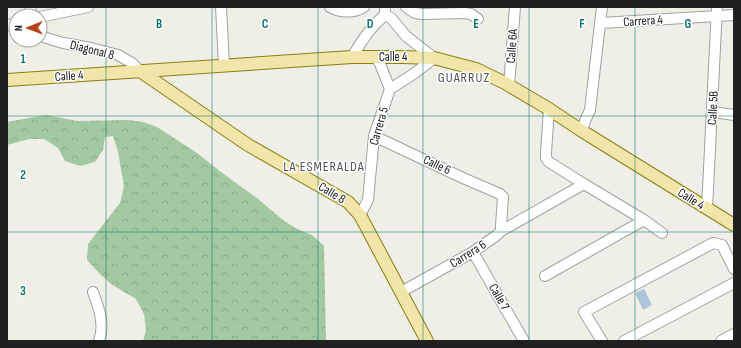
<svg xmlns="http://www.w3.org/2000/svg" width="741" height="348" font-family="'Sofia Sans Condensed',sans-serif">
  <defs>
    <pattern id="forest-crowns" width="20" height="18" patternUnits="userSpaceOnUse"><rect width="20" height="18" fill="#a2c9a1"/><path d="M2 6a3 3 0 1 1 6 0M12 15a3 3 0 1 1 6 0" fill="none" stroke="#8bac8a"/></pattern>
  </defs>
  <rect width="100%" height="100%" fill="#efeee7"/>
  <!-- forest -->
  <path fill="url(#forest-crowns)" d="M46,115L77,121L128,120L143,122L157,127L197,153L221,172L258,199L283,220L297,229L312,235L324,246L326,341H143L146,330L144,314L136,299L111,284L99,273L87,260L88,244L120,203L124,186L118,152L113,136L105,137L103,150L95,162L80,166L65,161L58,148L44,139H29L7,145V122Z"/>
  <!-- water -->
  <path fill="#adc3d7" d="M644,289L652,305L643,310L635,293Z"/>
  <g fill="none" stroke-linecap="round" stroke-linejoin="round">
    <defs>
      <path id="minor" d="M30,7L32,16
        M221,7L224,65
        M330,7C340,13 355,13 364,7
        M406,7L415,13L423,14L465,13L471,14L478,19
        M40,17L88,7
        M601,23L734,15
        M7,24L16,28
        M40,36L63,43L91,48L118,55L132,63L140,71
        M352,57C362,41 370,27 385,15V7
        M376,57L380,64L390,89
        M509,86L515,7
        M549,109L546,153V158L549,162L584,184
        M713,112L734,115
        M582,131L585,121L590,110L602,7
        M374,136L463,178L500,194L503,197L501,226V231L497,235L473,252L401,292
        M707,209L717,7
        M360,215L368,200L374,136L390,89L415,73L434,58L406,36L391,18L385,15
        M644,220L662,233
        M501,231L584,184L644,220L545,276
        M473,252L524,341
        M93,292C99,308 105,325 99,341
        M602,341L584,312L713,243L722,245L734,269
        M624,341L734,283
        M721,341L734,334"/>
      <path id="major" d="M140,71L248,145L348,202L360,215L427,341
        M7,80L352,57H402L434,58L476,69L505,83L549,109L582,131L734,225"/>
    </defs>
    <!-- minor casing -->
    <use href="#minor" stroke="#a1a1a1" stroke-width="12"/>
    <!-- major casing -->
    <use href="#major" stroke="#898012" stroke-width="14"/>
    <!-- minor -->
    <use href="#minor" stroke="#fff" stroke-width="10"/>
    <!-- major -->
    <use href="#major" stroke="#f1e5aa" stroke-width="12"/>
  </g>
  <!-- grid -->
  <path fill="none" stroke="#0f766e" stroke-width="1" stroke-opacity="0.55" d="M106,7V341M212,7V341M318,7V341M423,7V341M529,7V341M635,7V341M7,116H734M7,232H734"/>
  <g text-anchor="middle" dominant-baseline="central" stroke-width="3" stroke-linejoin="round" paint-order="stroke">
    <!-- street labels -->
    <g font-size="13" fill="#202020" stroke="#fff">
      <text transform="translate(643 21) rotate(-4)">Carrera 4</text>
      <text transform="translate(512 46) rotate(-86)">Calle 6A</text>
      <text transform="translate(92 50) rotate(14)">Diagonal 8</text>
      <text x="393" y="57">Calle 4</text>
      <text transform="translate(69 76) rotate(-4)">Calle 4</text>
      <text transform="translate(713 108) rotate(-87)">Calle 5B</text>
      <text transform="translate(379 126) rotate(-74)">Carrera 5</text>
      <text transform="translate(437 165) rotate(25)">Calle 6</text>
      <text transform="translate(332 193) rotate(31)">Calle 8</text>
      <text transform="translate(691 199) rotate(32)">Calle 4</text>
      <text transform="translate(468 254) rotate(-32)">Carrera 6</text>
      <text transform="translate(499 297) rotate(60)">Calle 7</text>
    </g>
    <!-- neighbourhood labels -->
    <g font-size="14" letter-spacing="1" fill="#535353" stroke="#fff">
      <text x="464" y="77">GUARRUZ</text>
      <text x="324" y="166">LA ESMERALDA</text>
    </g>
  </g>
  <g font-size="13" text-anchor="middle" font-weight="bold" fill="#0f766e" stroke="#fff" stroke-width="3" stroke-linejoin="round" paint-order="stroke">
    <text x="159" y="28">B</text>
    <text x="265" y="28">C</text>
    <text x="370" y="28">D</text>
    <text x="476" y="28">E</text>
    <text x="582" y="28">F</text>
    <text x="688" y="28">G</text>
    <text x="23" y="63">1</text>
    <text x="23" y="179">2</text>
    <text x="23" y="295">3</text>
  </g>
  <!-- border -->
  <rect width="741" height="348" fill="none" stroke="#202020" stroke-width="16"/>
  <!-- north arrow -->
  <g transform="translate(28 28) rotate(269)"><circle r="19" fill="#ffffff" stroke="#a6a6a6"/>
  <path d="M0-3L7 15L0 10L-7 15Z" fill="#b74118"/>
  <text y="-6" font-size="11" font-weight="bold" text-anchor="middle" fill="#202020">N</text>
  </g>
</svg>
